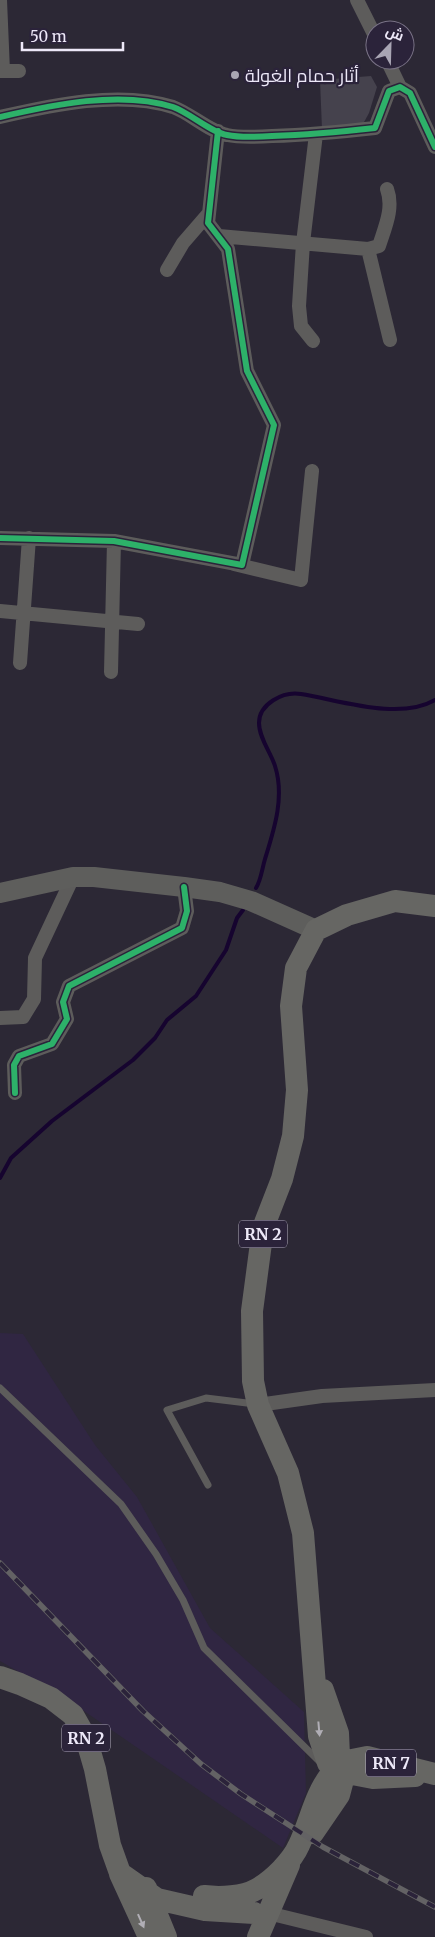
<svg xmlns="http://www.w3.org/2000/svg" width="435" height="1937" font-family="Merriweather,Cairo,serif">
  <rect width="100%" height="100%" fill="#2c2835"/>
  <!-- built -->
  <path fill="#302642" d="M0,1333L23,1334L95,1445L137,1497L210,1628L304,1712L306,1793L283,1848L68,1700L0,1661Z"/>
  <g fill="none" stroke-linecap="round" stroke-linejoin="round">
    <!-- stream -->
    <path stroke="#16042f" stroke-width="4" d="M256,888C261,880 262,869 265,859C274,830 285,797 275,766C271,753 259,738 259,723C259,704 283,691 301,694C339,700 399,721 435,700
      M0,1178L11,1158L52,1121L133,1060L155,1038L167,1020L196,996L226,950L237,918L243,910"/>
  </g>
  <!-- building -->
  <path fill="#45424d" d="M371,76L377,87L369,113L363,124L322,129L320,80Z"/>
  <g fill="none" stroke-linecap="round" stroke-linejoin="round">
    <!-- service -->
    <path stroke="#5d5c5b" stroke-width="7" d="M0,1388L121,1504L156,1554L183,1600L204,1648L320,1762
      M208,1485L167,1410L206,1398L255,1404"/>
    <!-- minor -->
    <path stroke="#5d5c5b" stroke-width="14" d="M0,0L3,71
      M357,0L375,36
      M387,60L400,87
      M0,71H19
      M0,117C52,105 120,90 173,107C190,113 210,132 227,135C241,138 257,137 272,136C306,135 340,132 375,128L389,91L400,87L410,93L435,147
      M219,236L368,249L379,246C385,227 394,208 387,189
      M368,249L390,340
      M167,270L183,243L209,213
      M313,341L301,326L299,306L303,243L316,134
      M0,538L114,541L242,565L274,425L247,371L228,249L208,223L218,131
      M234,564L301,580L312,471
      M0,611L138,624
      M20,663L29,538
      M111,672L114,541
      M0,1018L23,1017L34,999L35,958L73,877
      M15,1093L14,1065L19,1056L52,1044L67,1019L63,1002L69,986L182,928L187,911L184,887
      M258,1405L322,1396L435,1390
      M262,1913H268L366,1937"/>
    <!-- secondary -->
    <path stroke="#5e5e5c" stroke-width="20" d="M0,893L73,877H94L184,887L220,892L251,901L316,930"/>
    <!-- primary -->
    <path stroke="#666663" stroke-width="22" d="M0,1677L20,1684L51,1698L73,1715L86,1738L95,1769L110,1845L120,1873L157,1899L205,1910L254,1913
      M323,1690L338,1733L339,1756
      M347,1761L367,1757L435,1774
      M328,1763L319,1736L303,1533L288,1473L258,1405L253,1381L252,1311L263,1228L282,1179L293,1136L297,1090L291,1006L296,968L316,930L347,915L395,901L435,906
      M347,1773L373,1778L415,1776
      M313,1833L339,1795L344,1776
      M120,1874L149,1937
      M146,1888L166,1937
      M204,1896C220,1898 243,1897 257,1889C273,1880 292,1861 299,1845C310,1822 315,1794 331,1774
      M258,1937L289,1865"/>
    <defs>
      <path id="rail" d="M0,1563L143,1711L201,1764L241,1794L323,1847L435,1907"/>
    </defs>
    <!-- rail casing -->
    <use href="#rail" stroke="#636264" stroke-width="5.5"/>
    <!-- rail -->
    <use href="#rail" stroke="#2b233a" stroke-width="4" stroke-dasharray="11" stroke-linecap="butt"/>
    <defs>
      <path id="cycleway" d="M0,117C52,105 120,90 173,107C190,113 210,132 227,135C241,138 257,137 272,136C306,135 340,132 375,128L389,91L400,87L410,93L435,147
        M0,538L114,541L242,565L274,425L247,371L228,249L208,223L218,131
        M15,1093L14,1065L19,1056L52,1044L67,1019L63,1002L69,986L182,928L187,911L184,887"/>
    </defs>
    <!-- cycleway casing -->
    <use href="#cycleway" stroke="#2b233a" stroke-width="9"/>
    <!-- cycleway -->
    <use href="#cycleway" stroke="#2db169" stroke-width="6"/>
  </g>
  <!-- one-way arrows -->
  <defs><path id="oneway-solid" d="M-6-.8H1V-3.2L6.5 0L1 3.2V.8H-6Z" transform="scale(1.25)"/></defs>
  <g fill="#b0aeb5">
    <use href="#oneway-solid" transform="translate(319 1729) rotate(85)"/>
    <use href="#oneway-solid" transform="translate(141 1921) rotate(66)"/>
  </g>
  <!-- markers -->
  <circle fill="#a9a5b4" stroke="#2b233a" stroke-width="2" cx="235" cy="75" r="5"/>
  <g text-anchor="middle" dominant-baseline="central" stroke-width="4.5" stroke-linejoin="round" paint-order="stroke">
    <!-- shield labels -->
    <g fill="#2b233a" stroke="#b3adbf" stroke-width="1">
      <rect x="239" y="1220.5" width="48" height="27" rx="4"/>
      <rect x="62" y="1724.5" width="48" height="27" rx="4"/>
      <rect x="366" y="1749.5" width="50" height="27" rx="4"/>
    </g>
    <g font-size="16" font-weight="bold" fill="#ede8f8">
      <text x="263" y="1234">RN 2</text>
      <text x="86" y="1738">RN 2</text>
      <text x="391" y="1763">RN 7</text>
    </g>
    <!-- poi labels -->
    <g font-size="18" fill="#ede8f8" stroke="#2b233a" text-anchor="start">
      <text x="245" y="75">أثار حمام الغولة</text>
    </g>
  </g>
  <!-- north arrow -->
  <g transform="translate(390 45) rotate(23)"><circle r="24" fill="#2b233a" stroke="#797286"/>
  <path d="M0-4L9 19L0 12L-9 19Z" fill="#a9a5b4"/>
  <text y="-8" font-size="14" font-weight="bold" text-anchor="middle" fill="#ede8f8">ش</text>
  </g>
  <!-- scale -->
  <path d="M22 42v8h101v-8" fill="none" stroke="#ede8f8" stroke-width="2.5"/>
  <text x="30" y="42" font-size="15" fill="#ede8f8" stroke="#2b233a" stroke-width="4" paint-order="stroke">50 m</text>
</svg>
